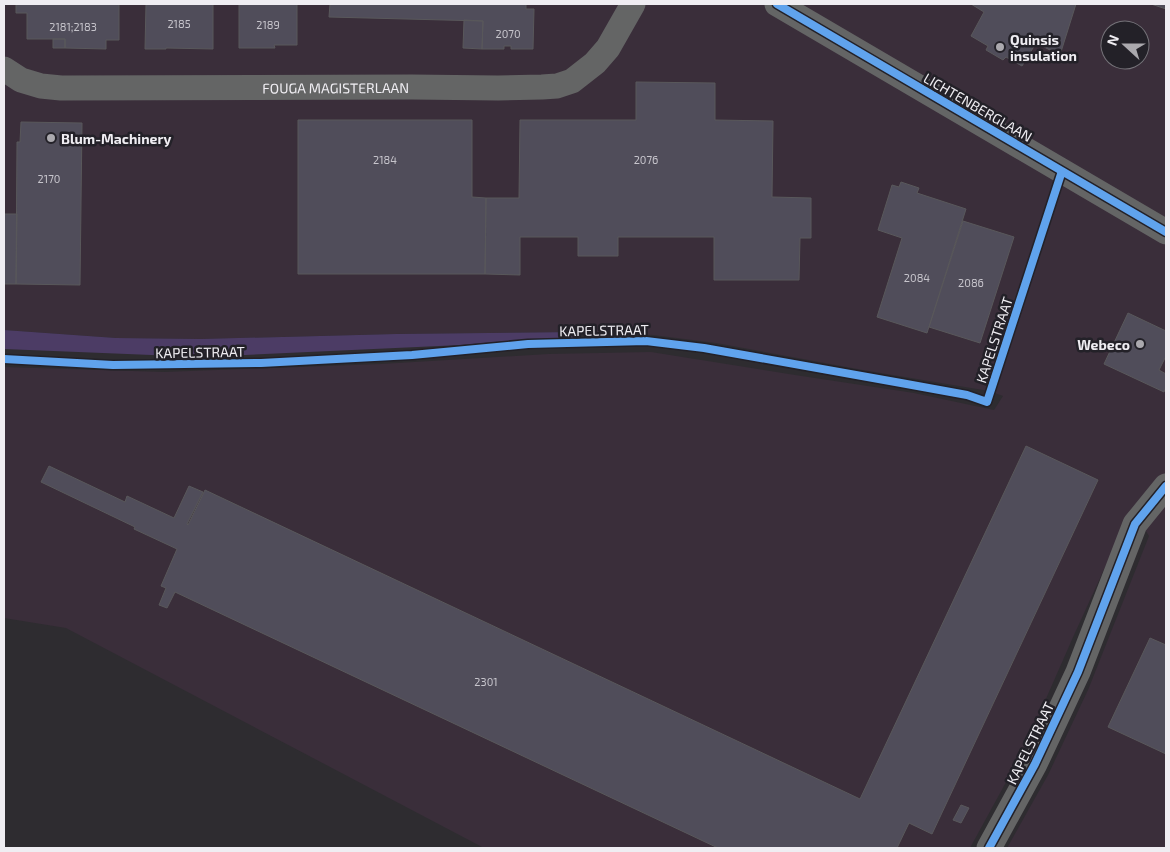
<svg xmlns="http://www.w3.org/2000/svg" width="1170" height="852" font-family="'Exo 2',sans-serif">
  <rect width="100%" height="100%" fill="#2e2c30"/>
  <!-- industrial -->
  <path fill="#3a2e3a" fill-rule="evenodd" d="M4,4H1166V848H1007L1048,775L1088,690L1149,536L1132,508L1074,635L1023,751L970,848H484L66,628L4,618V367L164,372L381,364L548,354L651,352L795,375L914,393L994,410L1003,396L989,391L863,370L716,343L653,335L575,332L396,334L201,339L116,338L4,330ZM1110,30H1140V60H1110Z"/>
  <!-- green -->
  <path fill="#4c3c65" d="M4,330L116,338L201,339L396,334L575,332L574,338L518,340L461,345L201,357L4,349Z"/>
  <!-- building -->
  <path fill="#504d5a" stroke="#59585b" d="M16,4H119V40H106V49L65,48V39H27V13H16Z
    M146,4H213V49L166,48V49H145Z
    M239,4H297V45H274L275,48H239Z
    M330,4H526V9H534L533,49H511V46H504V49H482L483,21L329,17Z
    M971,4H1076L1060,55L1036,43L1022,66L1006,57L1003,60L986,50L988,46L971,36L984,12Z
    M1151,4H1166V9Z
    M464,20L483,21L482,49L463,48Z
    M53,39H65V48H53Z
    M636,82L715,83V120L773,121L772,197L811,198V238H800L799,280H714V237H618V256H578V237H520V275L485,274L486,198H519L520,120H636Z
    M298,120H472V197L486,198L485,274H298Z
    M21,122L82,123L80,285L16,284L17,142H20Z
    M901,182L919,188L917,193L966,209L927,333L877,317L902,238L878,230L892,185L899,187Z
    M4,214H17L16,284H4Z
    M963,221L1014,237L980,343L929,327Z
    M1128,313L1166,331V358H1165L1159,370L1166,374V387L1164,392L1104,364Z
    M1026,446L1098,480L932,834L909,823L897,848H718L175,592L167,608L159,605L166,588L161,586L177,549L134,529L135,527L41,482L49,466L125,502L127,496L174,518L189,486L203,492L187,524L188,525L205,490L860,799Z
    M1150,638L1166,645V754L1108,727Z
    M961,805L969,808L961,823L953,820Z"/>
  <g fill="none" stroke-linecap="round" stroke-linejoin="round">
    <!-- street -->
    <g stroke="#646565" stroke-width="25">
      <path d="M777,4L1166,232"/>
      <path id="s1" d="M4,69L21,80L41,86L61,88L412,87L498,88L542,87L557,86L572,81L595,63L608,48L633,4"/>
      <path d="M989,848L1035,764L1078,672L1135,524L1166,486"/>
    </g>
    <defs>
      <path id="cycleway" d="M777,4L1166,232
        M4,359L113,365L261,363L412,355L528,344L646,341L704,348L901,383L967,395L987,402L1062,171
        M989,848L1035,764L1078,672L1135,524L1166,486"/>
    </defs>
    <!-- cycleway casing -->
    <use href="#cycleway" stroke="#232128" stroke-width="11"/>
    <!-- cycleway -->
    <use href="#cycleway" stroke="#60a3ed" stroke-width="8"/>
  </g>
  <!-- markers -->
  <g fill="#aba9ae" stroke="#232128" stroke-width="2">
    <circle cx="1000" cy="47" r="5"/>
    <circle cx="51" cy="138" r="5"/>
    <circle cx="1140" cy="344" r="5"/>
  </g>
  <g text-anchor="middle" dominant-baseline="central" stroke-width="5" stroke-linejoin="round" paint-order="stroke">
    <!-- number labels -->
    <g font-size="11" fill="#c7c5cc">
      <text x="179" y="23">2185</text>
      <text x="268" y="24">2189</text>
      <text x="73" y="26">2181;2183</text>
      <text x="508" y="33">2070</text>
      <text x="385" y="159">2184</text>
      <text x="646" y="159">2076</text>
      <text x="49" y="178">2170</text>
      <text x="917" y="277">2084</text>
      <text x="971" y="282">2086</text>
      <text x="486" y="681">2301</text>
    </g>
    <!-- poi labels -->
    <g font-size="14" font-weight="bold" fill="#efedf2" stroke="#232128" text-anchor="start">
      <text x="1010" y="39">Quinsis<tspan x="1010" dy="16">insulation</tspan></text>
      <text x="61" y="138">Blum-Machinery</text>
      <text x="1130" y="344" text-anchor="end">Webeco</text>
    </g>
    <!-- street labels -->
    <g font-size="14" fill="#efedf2" stroke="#232128">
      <text stroke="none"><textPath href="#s1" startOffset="336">FOUGA MAGISTERLAAN</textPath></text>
      <text transform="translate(978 107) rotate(30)">LICHTENBERGLAAN</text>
      <text transform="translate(604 330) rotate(-1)">KAPELSTRAAT</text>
      <text transform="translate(994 340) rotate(-72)">KAPELSTRAAT</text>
      <text transform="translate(200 352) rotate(-1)">KAPELSTRAAT</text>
      <text transform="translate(1030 743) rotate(-64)">KAPELSTRAAT</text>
    </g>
  </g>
  <!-- border -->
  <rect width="1170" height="852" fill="none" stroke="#efedf2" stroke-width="10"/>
  <!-- north arrow -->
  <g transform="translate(1125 45) rotate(291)"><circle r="24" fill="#232128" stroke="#757379"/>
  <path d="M0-4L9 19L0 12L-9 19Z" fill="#aba9ae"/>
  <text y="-8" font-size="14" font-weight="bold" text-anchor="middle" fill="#efedf2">N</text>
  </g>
</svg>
